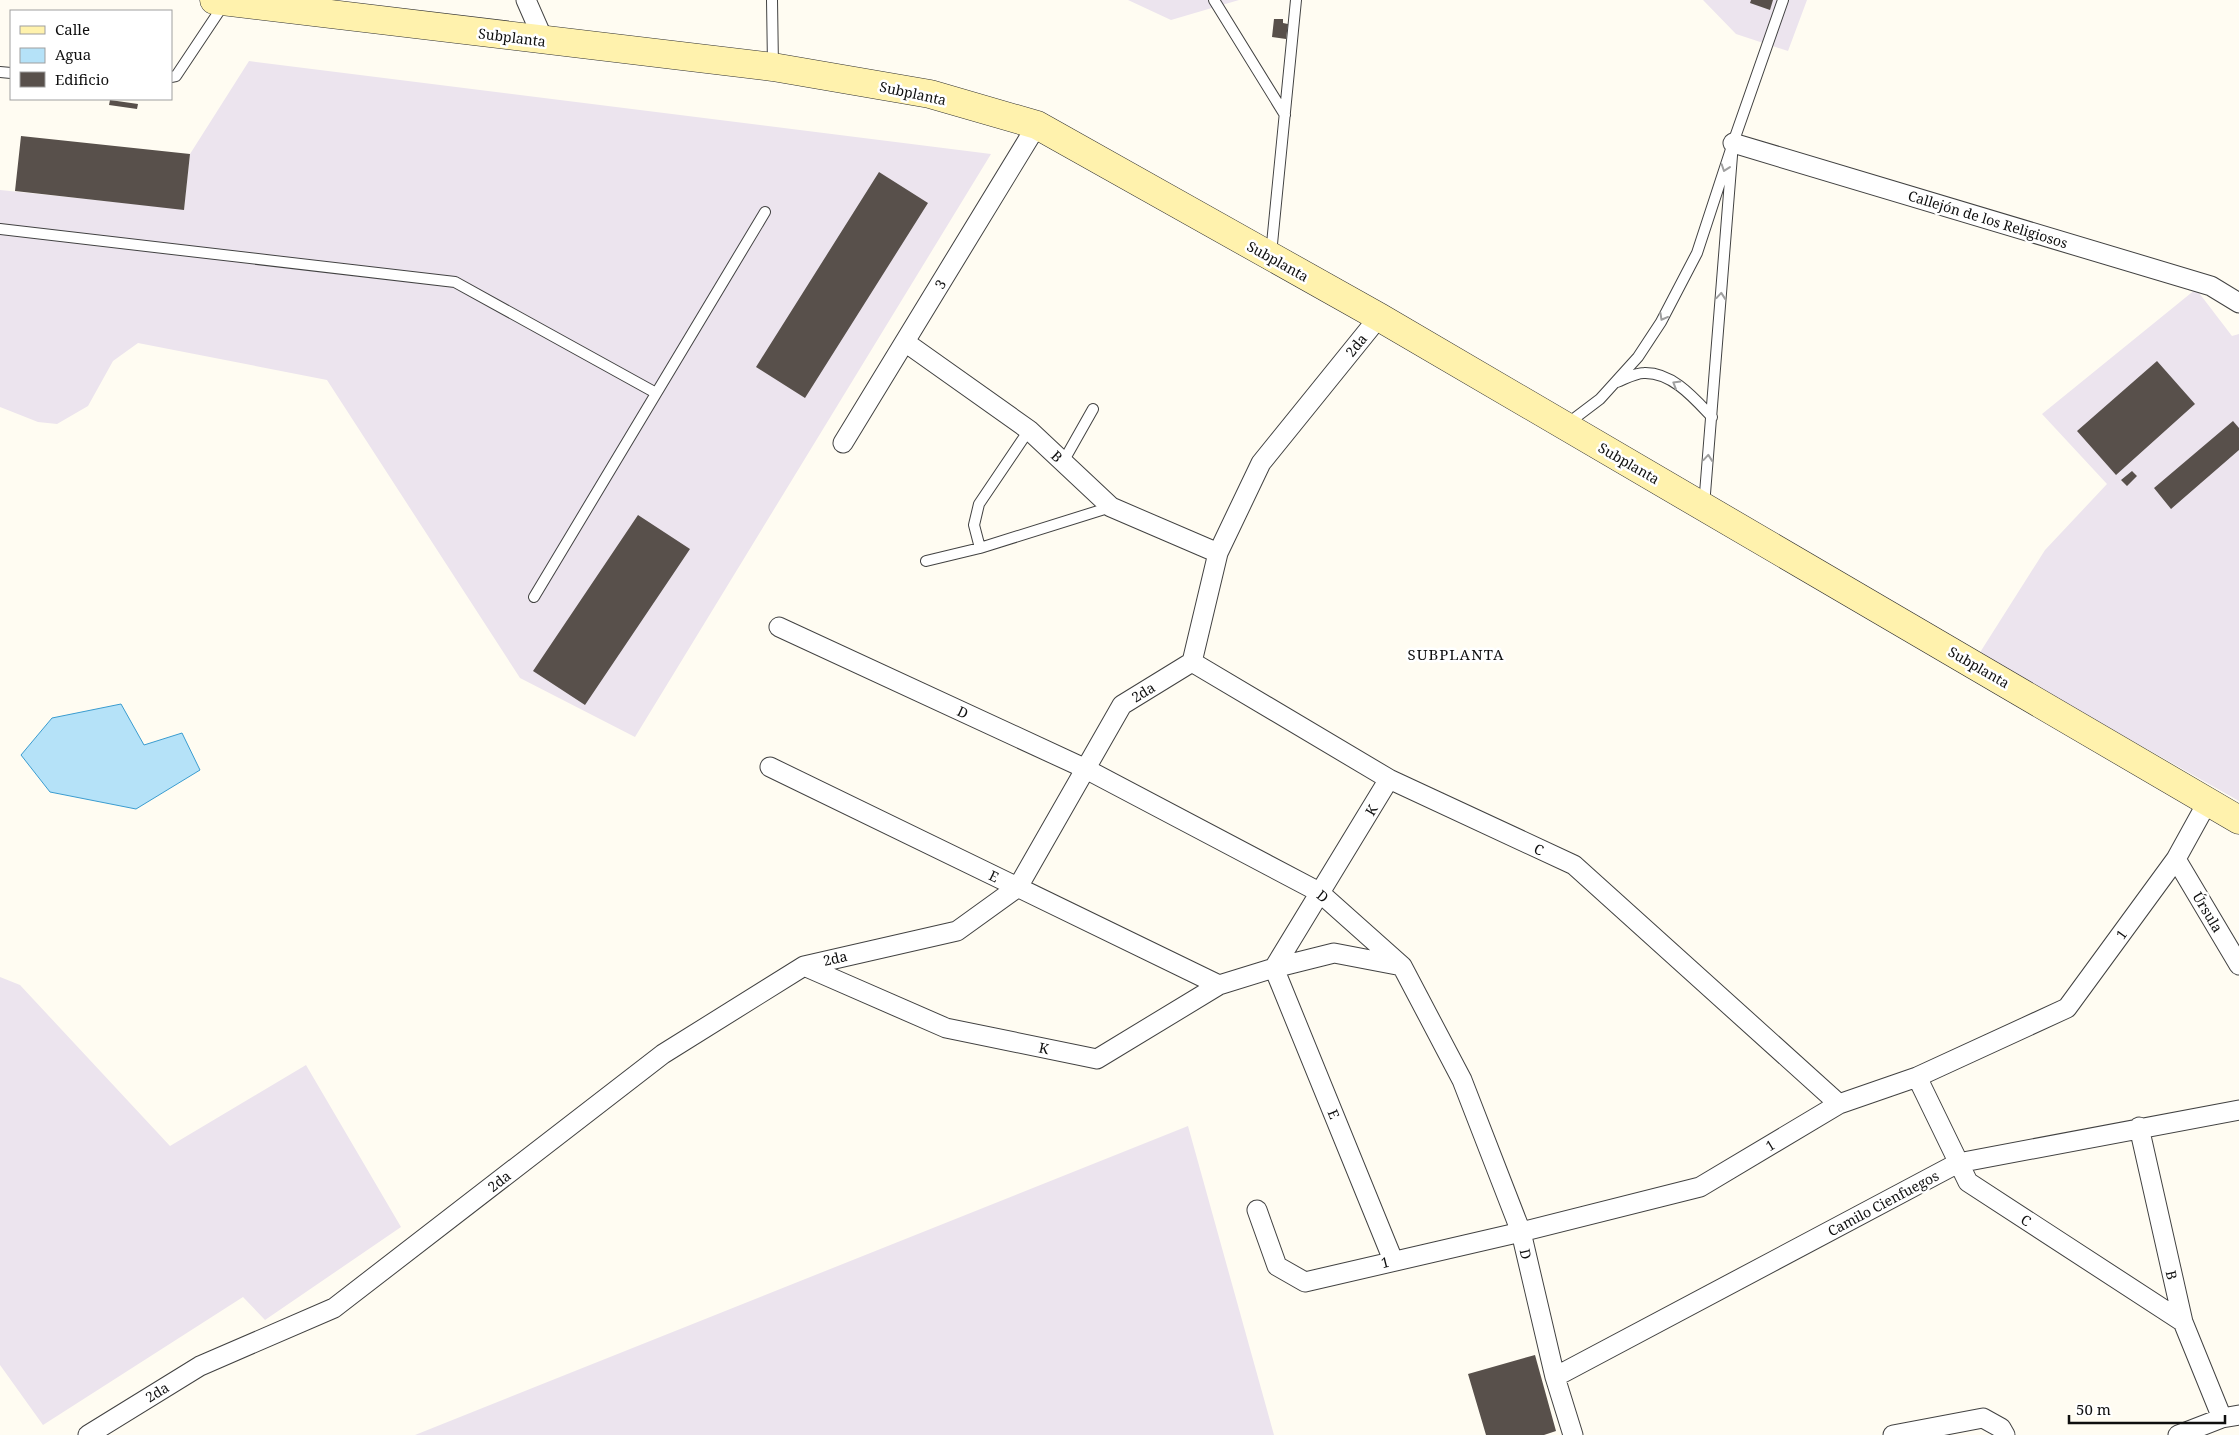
<svg xmlns="http://www.w3.org/2000/svg" width="2239" height="1435" font-family="'Noto Serif',serif">
  <rect width="100%" height="100%" fill="#fffcf2"/>
  <!-- industrial -->
  <path fill="#ece4ee" d="M1128,0H1239L1171,20Z
    M1703,0H1807L1788,51L1736,34Z
    M249,61L991,154L635,737L520,678L327,380L138,343L113,361L88,406L57,424L38,422L0,407V190L184,209L190,154Z
    M2196,289L2232,336L2239,334V801L1979,654L2045,550L2107,484L2042,414Z
    M0,977L20,985L170,1146L306,1065L401,1227L265,1320L243,1297L43,1425L0,1365Z
    M1188,1126L1274,1435H415Z"/>
  <!-- water -->
  <path fill="#b5e2f8" stroke="#3a9cd0" d="M121,704L144,745L182,733L200,770L136,809L50,792L21,755L52,718Z"/>
  <!-- building -->
  <path fill="#58504b" d="M1751,0H1773L1770,10L1750,3Z
    M1274,19H1283V23L1288,24L1286,39L1272,37Z
    M110,100L138,104L137,109L109,105Z
    M21,136L190,154L184,210L15,191Z
    M879,172L928,203L805,398L756,367Z
    M2157,361L2195,404L2116,475L2077,431Z
    M2233,421L2239,428V450L2171,509L2154,488Z
    M2132,471L2137,476L2127,486L2121,480Z
    M638,515L690,549L585,705L533,671Z
    M1535,1355L1556,1431L1544,1435H1486L1468,1374Z"/>
  <g fill="none" stroke-linecap="round" stroke-linejoin="round">
    <defs>
      <path id="lane" d="M772,0L773,66
        M1214,0L1285,115
        M0,72L11,73
        M171,77L176,76L224,4
        M1733,143L1783,0
        M0,229L455,282L656,393
        M1271,254L1296,0
        M1617,382C1625,379 1635,373 1644,373C1672,372 1694,398 1712,417
        M1567,424L1600,399L1638,357L1661,322L1697,253L1733,143L1704,506
        M1063,462L1093,409
        M980,548L974,525L979,504L1029,430
        M926,561L980,548L1111,507
        M534,597L765,212"/>
      <path id="street" d="M526,0L544,41
        M1733,143L2211,286L2239,303
        M905,342L1029,430L1111,507L1218,553
        M843,443L1037,125
        M779,627L1084,768L1319,892L1402,966L1462,1080L1521,1232L1555,1377L1573,1435
        M1192,662L1389,779L1574,865L1839,1104
        M770,767L1219,985
        M1389,779L1274,968L1393,1260
        M2176,859L2239,965
        M804,966L946,1028L1097,1059L1219,985L1274,968L1334,953L1402,966
        M1917,1077L1968,1182L2183,1322
        M2139,1127L2183,1322L2222,1418
        M1257,1210L1277,1266L1305,1282L1521,1232L1700,1187L1839,1104L1917,1077L2067,1008L2176,859L2208,801
        M1555,1377L1958,1163L2239,1110
        M88,1435L200,1366L334,1308L663,1054L804,966L957,931L1018,887L1122,705L1192,662L1218,553L1261,463L1379,317
        M1893,1435L1983,1418L2001,1428L2005,1435
        M2178,1435L2222,1418L2239,1415"/>
      <path id="secondary" d="M214,0L773,67L930,94L1037,125L1379,317L2239,820"/>
    </defs>
    <!-- lane casing -->
    <use href="#lane" stroke="#424242" stroke-width="12"/>
    <!-- street casing -->
    <use href="#street" stroke="#424242" stroke-width="21"/>
    <!-- secondary casing -->
    <use href="#secondary" stroke="#313131" stroke-width="29"/>
    <!-- lane -->
    <use href="#lane" stroke="#fff" stroke-width="10"/>
    <!-- street -->
    <use href="#street" stroke="#fff" stroke-width="19"/>
    <!-- secondary -->
    <use href="#secondary" stroke="#fff2ad" stroke-width="28"/>
  </g>
  <!-- one-way arrows -->
  <defs><path id="oneway-chevron" d="M-2-3.5L2.5 0L-2 3.5" fill="none" stroke-width="1.6" stroke-linecap="round" stroke-linejoin="round" transform="scale(1.25)"/></defs>
  <g stroke="#9f9f9f">
    <use href="#oneway-chevron" transform="translate(1725 168) rotate(109)"/>
    <use href="#oneway-chevron" transform="translate(1721 296) rotate(-85)"/>
    <use href="#oneway-chevron" transform="translate(1663 317) rotate(119)"/>
    <use href="#oneway-chevron" transform="translate(1676 384) rotate(-149)"/>
    <use href="#oneway-chevron" transform="translate(1708 458) rotate(-85)"/>
  </g>
  <g text-anchor="middle" dominant-baseline="central" stroke-width="5" stroke-linejoin="round" paint-order="stroke">
    <!-- street labels -->
    <g font-size="14" fill="#0f0f0f" stroke="#fff">
      <text transform="translate(512 37) rotate(7)">Subplanta</text>
      <text transform="translate(913 93) rotate(12)">Subplanta</text>
      <text transform="translate(1988 219) rotate(17)">Callejón de los Religiosos</text>
      <text transform="translate(1278 261) rotate(29)">Subplanta</text>
      <text transform="translate(940 284) rotate(-59)">3</text>
      <text transform="translate(1356 345) rotate(-51)">2da</text>
      <text transform="translate(1057 456) rotate(43)">B</text>
      <text transform="translate(1629 463) rotate(30)">Subplanta</text>
      <text transform="translate(1979 667) rotate(30)">Subplanta</text>
      <text transform="translate(1143 692) rotate(-31)">2da</text>
      <text transform="translate(963 712) rotate(25)">D</text>
      <text transform="translate(1371 810) rotate(-59)">K</text>
      <text transform="translate(1539 849) rotate(25)">C</text>
      <text transform="translate(994 876) rotate(26)">E</text>
      <text transform="translate(1323 896) rotate(39)">D</text>
      <text transform="translate(2208 912) rotate(59)">Úrsula</text>
      <text transform="translate(2121 934) rotate(-54)">1</text>
      <text transform="translate(835 958) rotate(-13)">2da</text>
      <text transform="translate(1044 1048) rotate(12)">K</text>
      <text transform="translate(1334 1114) rotate(68)">E</text>
      <text transform="translate(1770 1145) rotate(-31)">1</text>
      <text transform="translate(499 1181) rotate(-38)">2da</text>
      <text transform="translate(1883 1203) rotate(-28)">Camilo Cienfuegos</text>
      <text transform="translate(2026 1220) rotate(33)">C</text>
      <text transform="translate(1526 1254) rotate(77)">D</text>
      <text transform="translate(1385 1262) rotate(-14)">1</text>
      <text transform="translate(2172 1275) rotate(77)">B</text>
      <text transform="translate(157 1392) rotate(-32)">2da</text>
    </g>
    <!-- neighbourhood labels -->
    <g font-size="15" letter-spacing="1" fill="#0f0f0f" stroke="#fff">
      <text x="1456" y="654">SUBPLANTA</text>
    </g>
  </g>
  <!-- legend -->
  <rect x="10" y="10" width="162" height="90" fill="#ffffff" stroke="#9f9f9f"/>
  <rect x="20" y="26" width="25" height="8" fill="#fff2ad" stroke="#9f9f9f"/>
  <text x="55" y="35" font-size="15" fill="#0f0f0f">Calle</text>
  <rect x="20" y="48" width="25" height="15" fill="#b5e2f8" stroke="#9f9f9f"/>
  <text x="55" y="60" font-size="15" fill="#0f0f0f">Agua</text>
  <rect x="20" y="72" width="25" height="15" fill="#58504b" stroke="#9f9f9f"/>
  <text x="55" y="85" font-size="15" fill="#0f0f0f">Edificio</text>
  <!-- scale -->
  <path d="M2069 1415v8h156v-8" fill="none" stroke="#0f0f0f" stroke-width="2.5"/>
  <text x="2076" y="1415" font-size="15" fill="#0f0f0f" stroke="#ffffff" stroke-width="4" paint-order="stroke">50 m</text>
</svg>
